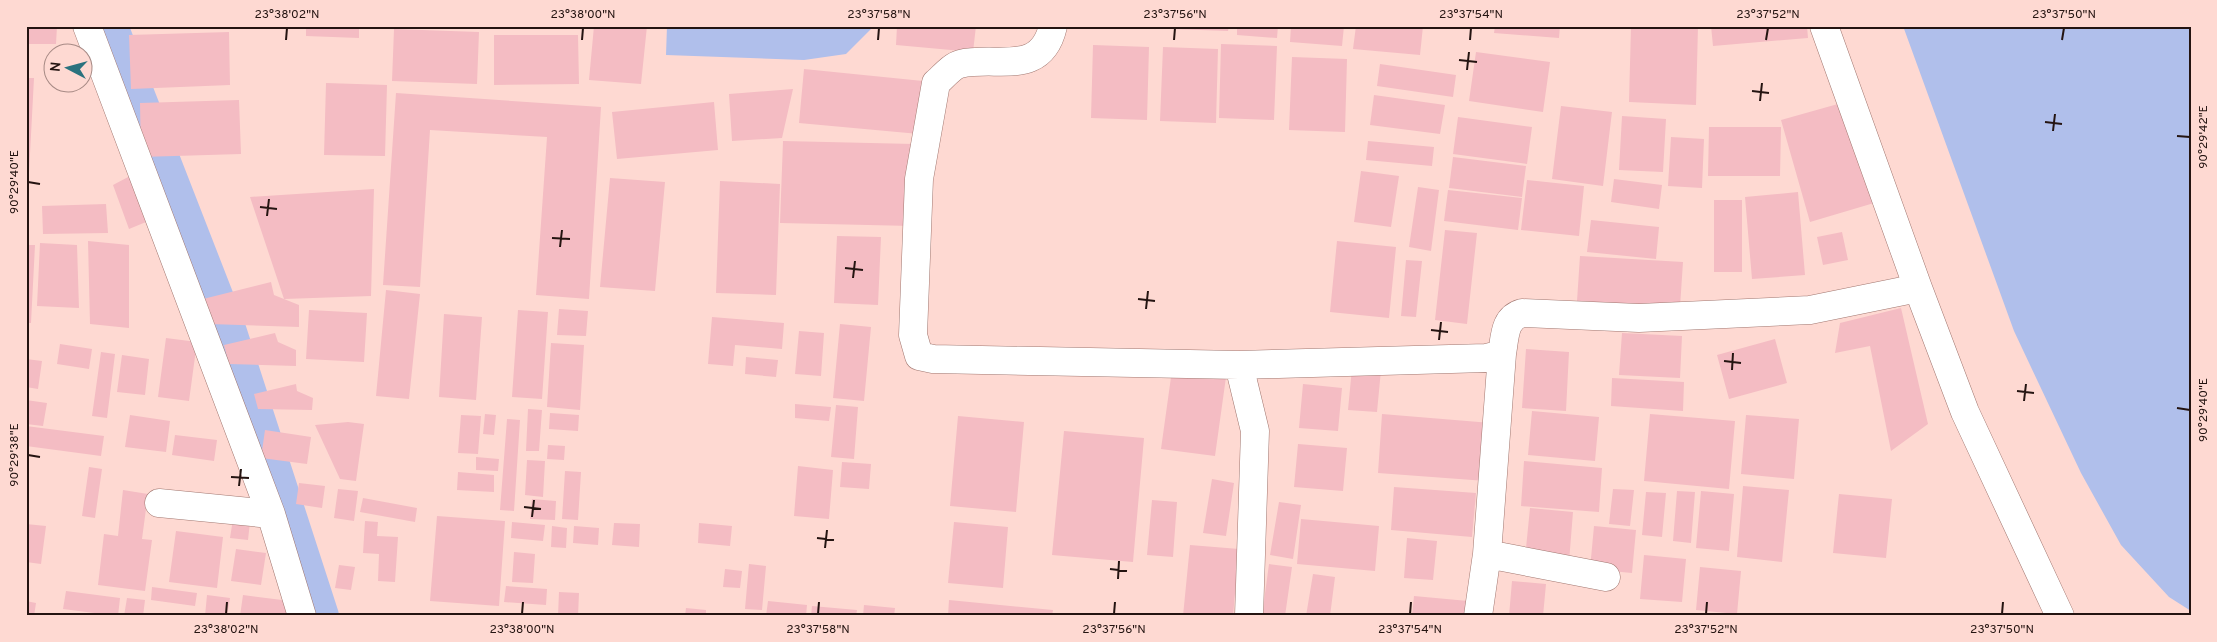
<svg xmlns="http://www.w3.org/2000/svg" width="2217" height="642" font-family="Overpass,sans-serif">
  <rect width="100%" height="100%" fill="#fed9d2"/>
  <!-- water -->
  <path fill="#b0bfeb" d="M667,26H874L846,54L804,60L666,55Z
    M1903,26H2191V611L2169,597L2121,545L2081,473L2014,331Z"/>
  <g fill="none" stroke-linecap="round" stroke-linejoin="round">
    <!-- canal -->
    <path stroke="#b0bfeb" stroke-width="34" d="M111,26L229,329L322,616"/>
  </g>
  <!-- building -->
  <path fill="#f4bcc3" d="M26,26H57L56,44H26Z
    M306,26H359V38L306,36Z
    M594,26H647L641,84L589,80Z
    M897,26H976L973,52L896,45Z
    M1173,26H1229L1228,31L1173,29Z
    M1237,26H1278L1277,38L1237,35Z
    M1291,26H1344L1342,46L1290,42Z
    M1356,26H1423L1420,55L1353,49Z
    M1495,26H1560L1559,38L1494,33Z
    M1631,26H1698L1696,105L1629,102Z
    M1711,26H1807L1808,38L1713,46Z
    M394,29L479,32L477,84L392,81Z
    M229,32L230,85L131,89L129,35Z
    M494,35H578L579,84L494,85Z
    M1221,44L1277,46L1274,120L1219,118Z
    M1093,45L1149,47L1147,120L1091,118Z
    M1163,47L1218,49L1216,123L1160,121Z
    M1476,52L1550,62L1543,112L1469,101Z
    M1292,57L1347,59L1345,132L1289,130Z
    M1380,64L1456,75L1453,97L1377,86Z
    M804,69L923,81L919,134L799,123Z
    M26,78H34L29,173H26Z
    M326,83L387,85L385,156L324,155Z
    M793,89L782,138L732,141L729,94Z
    M396,93L601,107L589,299L536,295L547,137L430,130L420,287L383,285Z
    M1374,95L1445,105L1440,134L1370,125Z
    M239,100L241,154L141,157L140,103Z
    M714,102L718,150L617,159L612,112Z
    M1845,102L1874,203L1810,222L1781,120Z
    M1561,106L1612,112L1603,186L1552,179Z
    M1622,116L1666,119L1663,172L1619,170Z
    M1458,117L1532,127L1527,164L1453,154Z
    M1709,127H1781L1780,176H1708Z
    M1671,137L1704,139L1702,188L1668,186Z
    M783,141L914,144L912,226L780,223Z
    M1368,141L1434,147L1432,166L1366,160Z
    M1453,157L1526,166L1522,197L1449,188Z
    M1361,171L1399,176L1391,227L1354,222Z
    M130,176L146,222L129,229L113,185Z
    M610,178L665,182L655,291L600,287Z
    M1614,179L1662,185L1659,209L1611,202Z
    M1527,180L1584,186L1579,236L1521,230Z
    M720,181L780,184L776,295L716,293Z
    M1418,187L1439,190L1431,251L1409,247Z
    M374,189L371,296L284,299L250,197Z
    M1448,190L1522,198L1518,230L1444,221Z
    M1798,192L1805,275L1752,279L1745,197Z
    M1714,200H1742V272H1714Z
    M106,204L108,233L43,234L42,206Z
    M1591,220L1659,227L1656,259L1587,252Z
    M1445,230L1477,233L1467,324L1435,320Z
    M1842,232L1848,260L1823,265L1817,237Z
    M837,236L881,237L878,305L834,303Z
    M88,241L129,245V328L90,324Z
    M1337,241L1396,247L1389,318L1330,312Z
    M40,243L77,245L79,308L37,306Z
    M26,245H35L31,323H26Z
    M1580,256L1683,262L1680,307L1577,301Z
    M1406,260L1422,261L1416,317L1401,316Z
    M271,282L274,295L299,305V327L209,324L203,299Z
    M386,290L420,294L409,399L376,396Z
    M1901,308L1928,424L1891,451L1870,346L1835,353L1840,323Z
    M559,309L588,311L586,336L557,335Z
    M309,310L367,313L364,362L306,359Z
    M518,310L548,312L542,399L512,397Z
    M444,314L482,317L476,400L439,397Z
    M712,317L784,323L782,349L735,345L733,366L708,364Z
    M840,324L871,327L864,401L833,398Z
    M799,331L824,333L821,376L795,374Z
    M275,333L278,342L296,350V366L229,364L224,345Z
    M1622,333L1682,336L1680,378L1619,375Z
    M166,338L197,342L189,401L158,397Z
    M1775,339L1787,383L1729,399L1717,355Z
    M551,343L584,345L580,410L547,407Z
    M60,344L92,349L89,369L57,364Z
    M1526,349L1569,352L1566,411L1522,408Z
    M101,352L115,354L107,418L92,416Z
    M122,355L149,359L145,395L117,392Z
    M746,357L778,360L776,377L745,374Z
    M26,359L42,361L38,389L26,387Z
    M1352,368L1381,370L1377,412L1348,410Z
    M1172,370L1226,377L1215,456L1161,449Z
    M1612,378L1684,382L1683,411L1611,406Z
    M296,384L297,391L313,398L312,410L258,409L254,394Z
    M1303,384L1342,388L1338,431L1299,428Z
    M26,400L47,403L43,426L26,424Z
    M795,404L831,407L829,421L795,418Z
    M836,405L858,407L854,459L831,457Z
    M528,409L542,410L539,451H526Z
    M1532,411L1599,417L1595,461L1528,455Z
    M550,413L579,415L578,431L549,429Z
    M485,414L496,415L494,435L483,434Z
    M1382,414L1491,423L1486,481L1378,473Z
    M1650,414L1735,421L1729,489L1644,481Z
    M130,415L170,421L166,452L125,447Z
    M461,415L481,416L478,454L458,453Z
    M1746,415L1799,419L1794,479L1741,474Z
    M958,416L1024,422L1016,512L950,506Z
    M507,419L520,420L514,511L500,510Z
    M348,422L364,424L356,481L340,479L315,425Z
    M26,426L104,436L101,456L26,446Z
    M265,430L311,437L307,464L261,458Z
    M1064,431L1144,438L1133,562L1052,555Z
    M175,435L217,440L214,461L172,455Z
    M1298,444L1347,448L1343,491L1294,487Z
    M548,445L565,446L564,460L547,459Z
    M476,457L499,459L498,471L476,470Z
    M527,460L545,461L543,497L525,495Z
    M1524,461L1602,468L1599,512L1521,506Z
    M842,462L871,464L869,489L840,487Z
    M798,466L833,470L829,519L794,516Z
    M89,467L102,469L95,518L82,516Z
    M565,471L581,472L578,520L562,519Z
    M458,472L494,475V492L457,490Z
    M1212,479L1234,483L1226,536L1203,533Z
    M299,483L325,486L322,508L296,504Z
    M1743,486L1789,490L1782,562L1737,557Z
    M1394,487L1476,493L1472,537L1391,530Z
    M338,489L358,491L354,521L334,518Z
    M1613,489L1634,490L1630,526L1609,524Z
    M123,490L148,494L142,539L152,540L145,591L98,585L104,534L118,536Z
    M1677,491L1695,492L1691,543L1673,541Z
    M1701,491L1734,494L1729,551L1696,548Z
    M1646,492L1666,493L1662,537L1642,535Z
    M1839,494L1892,499L1886,558L1833,553Z
    M363,498L417,508L415,522L360,512Z
    M532,499L556,501L555,520L530,519Z
    M1152,500L1177,502L1173,557L1147,555Z
    M1279,502L1301,505L1293,559L1270,555Z
    M1530,508L1573,512L1569,562L1525,558Z
    M437,516L505,521L499,606L430,601Z
    M233,519L250,522L248,540L230,538Z
    M1301,519L1379,526L1375,571L1297,564Z
    M365,521L378,522L377,536L398,537L395,582L378,581L379,554L363,553Z
    M512,522L545,525L543,541L511,538Z
    M954,522L1008,527L1003,588L948,583Z
    M614,523L640,524L639,547L612,545Z
    M699,523L732,526L730,546L698,543Z
    M26,524L46,526L41,564L26,562Z
    M552,526L567,528L566,548L551,547Z
    M574,526L599,528L598,545L573,543Z
    M1594,526L1636,530L1632,573L1590,569Z
    M176,531L223,537L217,588L169,582Z
    M1407,538L1437,541L1433,580L1404,578Z
    M1190,545L1239,549L1233,616H1183Z
    M236,549L266,553L261,585L231,581Z
    M514,552L535,554L533,583L512,582Z
    M1644,555L1686,559L1682,602L1640,599Z
    M749,564L766,566L762,610L745,609Z
    M1269,564L1292,567L1285,616H1262Z
    M339,565L355,567L351,590L335,588Z
    M1700,567L1741,571L1737,614L1696,610Z
    M725,569L742,571L740,588L723,587Z
    M1313,574L1335,577L1330,616H1306Z
    M1512,581L1546,584L1543,616H1509Z
    M506,586L547,589L546,605L504,602Z
    M152,587L197,593L195,606L151,600Z
    M66,591L120,598L118,616L63,609Z
    M559,592L579,593L578,616H558Z
    M207,595L230,598L227,616H205Z
    M243,595L298,602L296,616H240Z
    M1414,596L1468,601L1467,616H1412Z
    M127,598L145,600L143,616H124Z
    M949,600L1053,610L1052,616H948Z
    M26,601L36,603L34,616H26Z
    M768,601L807,605L806,616H766Z
    M864,605L895,608L894,616H863Z
    M812,606L857,610L856,616H811Z
    M686,608L706,610V616H685Z"/>
  <g fill="none" stroke-linecap="round" stroke-linejoin="round">
    <defs>
      <path id="minor" d="M87,26L271,514L302,616
        M1053,26C1041,78 997,55 960,64C952,66 942,78 936,83L919,179L913,335L919,356L933,359L1239,365L1486,358L1502,354
        M1824,26L1918,288L1965,412L2060,616
        M1239,365L1255,431L1249,616
        M159,503L271,514
        M1487,554L1606,577
        M1478,616L1487,554L1502,354C1505,337 1504,318 1522,313L1639,318L1810,310L1918,288"/>
    </defs>
    <!-- minor casing -->
    <use href="#minor" stroke="#a17770" stroke-width="29"/>
    <!-- minor -->
    <use href="#minor" stroke="#fff" stroke-width="28"/>
  </g>
  <!-- ticks -->
  <path fill="none" stroke="#241411" stroke-width="2" d="M286,40L287,28M582,40L583,28M878,40L879,28M1174,40L1175,28M1470,40L1471,28M1766,40L1768,28M2062,40L2064,28M1459,60L1477,62M1467,70L1469,52M1752,91L1769,93M1760,101L1762,83M2045,122L2062,124M2053,131L2055,114M2177,136L2190,137M28,182L40,184M260,207L277,209M267,216L269,199M552,238L570,239M560,247L562,230M845,268L863,270M853,278L855,261M1138,299L1155,301M1146,309L1148,291M1431,330L1448,332M1439,340L1441,322M1724,361L1741,363M1732,370L1733,353M2017,391L2034,393M2024,401L2026,384M2177,408L2190,410M28,455L40,457M231,477L249,478M239,486L241,469M524,507L541,509M532,517L534,500M817,538L834,540M825,548L827,530M1110,569L1127,571M1118,579L1119,561M226,614L227,602M522,614L523,602M818,614L819,602M1114,614L1115,602M1410,614L1411,602M1706,614L1707,602M2002,614L2003,602"/>
  <!-- border -->
  <rect width="2217" height="642" fill="none" stroke="#fed9d2" stroke-width="55"/>
  <!-- north arrow -->
  <g transform="translate(68 68) rotate(276)"><circle r="24" fill="#fed9d2" stroke="#a78a85"/>
  <path d="M0-4L9 19L0 12L-9 19Z" fill="#2b727e"/>
  <text y="-8" font-size="14" font-weight="bold" text-anchor="middle" fill="#241411">N</text>
  </g>
  <rect x="28" y="28" width="2162" height="586" fill="none" stroke="#241411" stroke-width="2"/>
  <g font-size="12" text-anchor="middle" fill="#241411">
    <text x="287" y="18">23°38'02"N</text>
    <text x="583" y="18">23°38'00"N</text>
    <text x="879" y="18">23°37'58"N</text>
    <text x="1175" y="18">23°37'56"N</text>
    <text x="1471" y="18">23°37'54"N</text>
    <text x="1768" y="18">23°37'52"N</text>
    <text x="2064" y="18">23°37'50"N</text>
    <text transform="translate(2203 137) rotate(-90)" y="4">90°29'42"E</text>
    <text transform="translate(14 182) rotate(-90)" y="4">90°29'40"E</text>
    <text transform="translate(2203 410) rotate(-90)" y="4">90°29'40"E</text>
    <text transform="translate(14 455) rotate(-90)" y="4">90°29'38"E</text>
    <text x="226" y="633">23°38'02"N</text>
    <text x="522" y="633">23°38'00"N</text>
    <text x="818" y="633">23°37'58"N</text>
    <text x="1114" y="633">23°37'56"N</text>
    <text x="1410" y="633">23°37'54"N</text>
    <text x="1706" y="633">23°37'52"N</text>
    <text x="2002" y="633">23°37'50"N</text>
  </g>
</svg>
